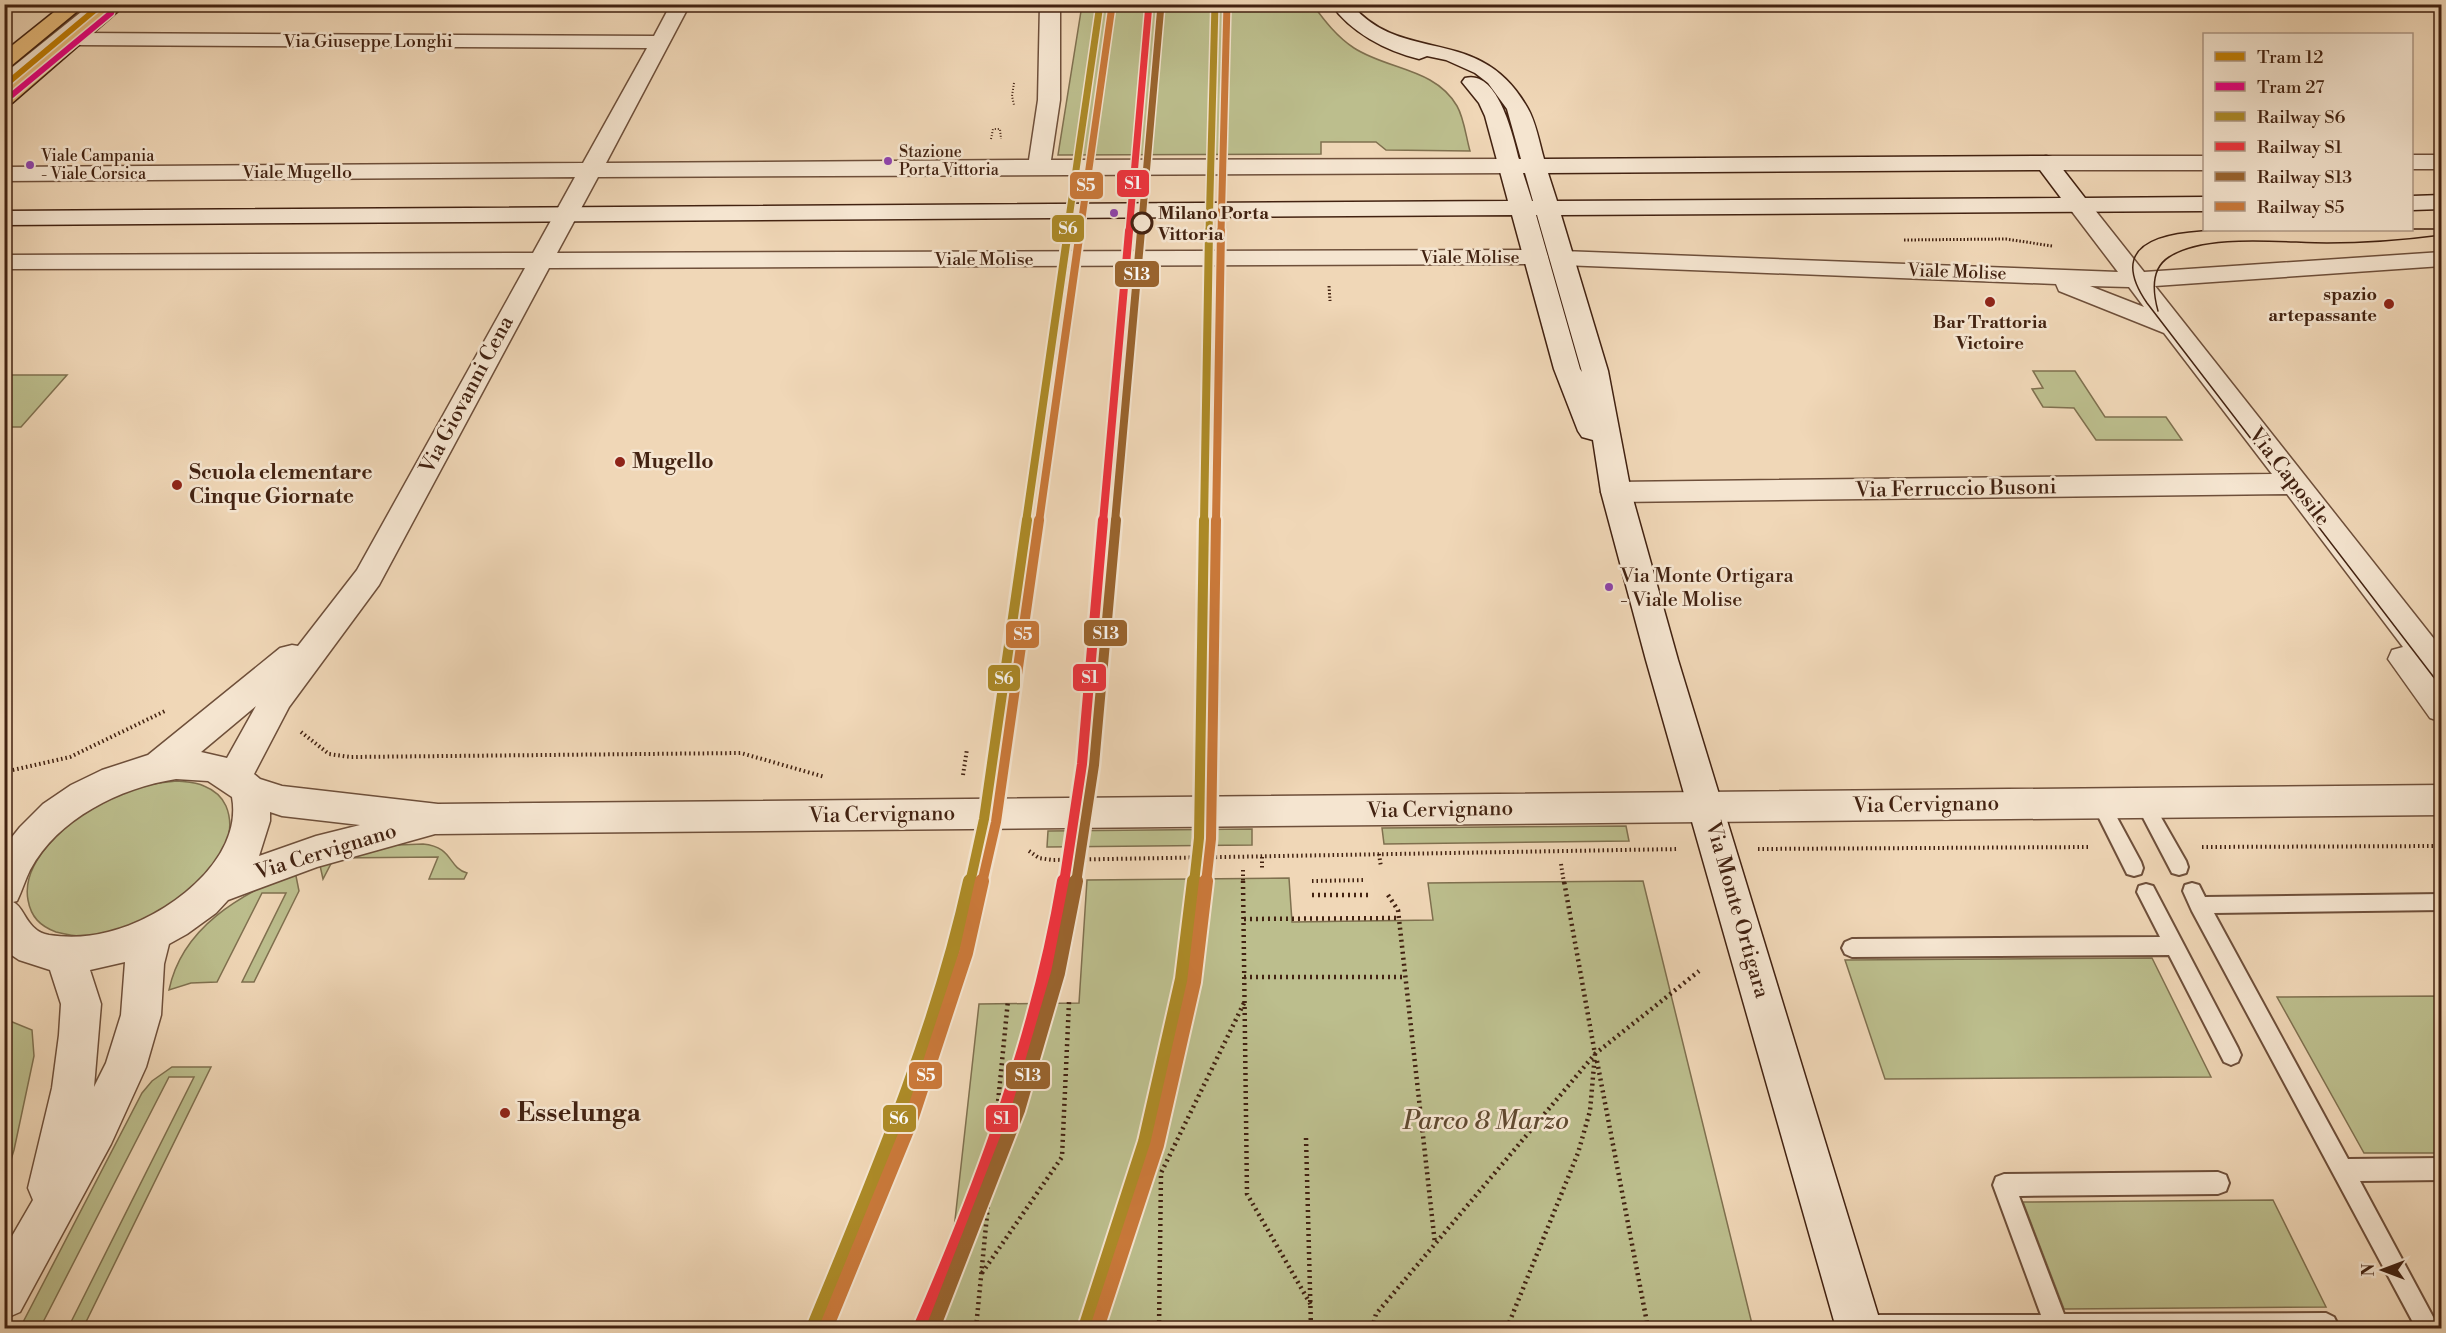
<svg xmlns="http://www.w3.org/2000/svg" width="2446" height="1333" font-family="'Libre Bodoni',serif">
  <rect width="100%" height="100%" fill="#f0d7b7"/>
  <filter id="stains"><feTurbulence type="fractalNoise" baseFrequency=".00333" numOctaves="4"/><feColorMatrix values="0 0 0 0 .2 0 0 0 0 .09 0 0 0 0 .02 0 0 0 .5 -.17"/></filter>
  <radialGradient id="worn" r=".72"><stop offset=".6" stop-color="#630" stop-opacity="0"/><stop offset="1" stop-color="#630" stop-opacity=".3"/></radialGradient>
  <!-- green -->
  <path fill="#bcbe8d" stroke="#7f704f" stroke-width="1.5" d="M1082,5H1313C1324,20 1337,37 1354,48C1388,70 1435,68 1457,106C1464,118 1466,137 1470,151L1386,150L1376,142H1321V154L1058,155Z
    M2033,371H2075L2105,417H2166L2182,440H2096L2074,408L2043,407L2032,389L2043,388Z
    M5,375H67L21,427H5Z
    M177,781C185,782 196,782 204,786C214,790 222,797 226,806C243,847 198,888 168,908C149,921 126,928 105,934C89,938 71,936 56,932C40,926 31,917 28,900C20,858 77,813 111,797C132,787 154,783 177,781Z
    M1626,826L1629,841L1384,844L1382,828Z
    M1252,829V845L1047,847L1048,831Z
    M423,844C454,847 447,867 467,873L464,879H429L438,857L334,858L323,879L319,861L373,846Z
    M295,871L299,891L254,982H242L286,893H262L217,982L191,983L169,990C182,927 240,895 295,871Z
    M1289,878L1292,922L1433,920L1428,883L1643,881L1753,1328H943L979,1004L1079,1003L1087,880Z
    M2152,958L2211,1077L1885,1079L1845,960Z
    M2441,996V1153H2364L2277,997Z
    M5,1019L32,1030L34,1056L14,1150L5,1179Z
    M172,1067H211L83,1328H68L194,1077H169L40,1328H20L142,1093L152,1081Z
    M2273,1200L2326,1307L2064,1309L2023,1202Z"/>
  <g fill="none" stroke-linecap="round" stroke-linejoin="round">
    <defs>
      <path id="lane" d="M91,4H102L4,83V74Z
        M2144,796L2150,798L2186,861L2188,867L2186,873L2179,875L2172,873L2138,808L2135,803L2138,798Z
        M2101,797L2107,799L2141,862L2143,868L2141,874L2134,876L2127,874L2092,804L2095,799Z
        M2192,883L2199,885L2205,897L2442,894V910L2214,913L2348,1159L2442,1158V1180L2360,1181L2439,1328H2416L2192,911L2183,891L2185,885Z
        M2146,884L2153,886L2238,1048L2241,1055L2238,1062L2231,1065L2224,1062L2169,955L1852,957L1845,954L1842,948L1845,942L1852,939L2160,937L2137,892L2139,886Z
        M2218,1172L2226,1175L2229,1183L2226,1191L2218,1194L2019,1196L2064,1314L2326,1313L2334,1317L2338,1325L2336,1328H1848L1851,1319L1859,1315H2041L1993,1185L1996,1177L2004,1174Z"/>
      <path id="street" d="M671,4H690L606,163L1029,160L1038,100L1040,4H1060V100L1051,160L1511,159L1519,161L1522,166L1519,171L1511,173L598,177L557,253L1536,250L1545,252L1548,257L1545,262L1536,264L549,268L379,585L289,707L254,774L260,779L282,786L438,804L2442,785V815L435,834L317,867L228,900L216,913L187,934L169,944L164,964L161,1015L146,1067L111,1144L20,1312L4,1319V1250L33,1200L28,1188L52,1088L59,1035L61,1004L50,970L19,960L4,950V847L20,827L43,804L71,785L102,770L148,755L280,648L292,645L298,646L357,570L525,268L4,269V255L533,253L575,177L4,181V167L583,163L647,48L76,45L69,43L66,39L69,35L76,33L654,36ZM256,706L227,758L201,752ZM176,779L208,781L232,797C244,861 164,919 108,932C89,937 69,938 49,935C26,931 25,907 13,902L17,901C22,891 25,880 30,870C58,818 120,788 176,779ZM270,812L282,816L360,825L316,836L259,856L270,821ZM125,962L121,1015L106,1063L94,1087L101,1004L90,970Z
        M2412,155H2442V169H2412Z
        M2046,156H2204V170H2046L2038,168L2035,163L2038,158Z
        M2079,198L2087,200L2144,272L2442,252V266L2155,286L2442,649V722L2430,718L2388,659L2392,650L2403,647L2287,494L1616,502L1606,499L1601,492L1606,485L1616,482L2272,474L2164,333L2059,291L2056,284L1562,265L1553,263L1550,258L1553,253L1562,251L2118,272L2067,205L2071,200ZM2090,286L2129,287L2144,307Z"/>
      <path id="secondary" d="M1331,4H1351C1403,66 1479,23 1527,107C1536,122 1539,142 1544,159L2046,156L2054,158L2085,198L2204,197V211L1561,215L1608,371L1631,492L1678,660L1882,1328H1836L1646,660L1601,492L1593,440L1582,437L1578,431L1554,369L1512,215L4,225V211L1508,201L1485,116L1479,103L1462,82L1465,78C1498,69 1513,136 1519,159H1521L1507,109L1488,83L1475,73L1446,60L1427,56L1419,59C1386,51 1350,32 1331,4ZM2040,170L2061,198L1557,201L1548,173ZM1523,173H1525L1533,201H1532ZM1536,215H1537L1582,372L1580,369Z
        M2442,195V209L2412,210V196Z"/>
      <path id="primary" d="M64,4H86L11,66L4,68V52Z
        M105,4H126L12,103L4,104V87Z"/>
    </defs>
    <!-- lane casing -->
    <use href="#lane" stroke="#6e4f3a" stroke-width="4"/>
    <!-- street casing -->
    <use href="#street" stroke="#6e4f3a" stroke-width="3"/>
    <!-- secondary casing -->
    <use href="#secondary" stroke="#422211" stroke-width="3"/>
    <!-- primary casing -->
    <use href="#primary" stroke="#422211" stroke-width="3"/>
    <!-- path-far3 -->
    <path stroke="#422211" stroke-width="2" stroke-dasharray="1 2" stroke-linecap="butt" d="M1014,83L1012,96L1014,105
      M991,139L993,129H1000L1001,139"/>
    <!-- path-far2 -->
    <path stroke="#422211" stroke-width="3" stroke-dasharray="1.5 2" stroke-linecap="butt" d="M1904,240L2006,239L2052,246
      M1329,286L1330,301"/>
    <!-- path-far1 -->
    <path stroke="#422211" stroke-width="4" stroke-dasharray="1.5 3" stroke-linecap="butt" d="M301,732L329,754L350,757L741,753L825,777
      M4,772L70,757L165,711
      M994,774L1011,775
      M963,775L967,749
      M2202,847L2442,846
      M1758,849L2090,847
      M1029,851L1039,858L1052,860L1679,849
      M1379,854L1381,867
      M1262,857V870
      M1561,864L1564,883
      M1243,870V883
      M1312,881L1366,880"/>
    <!-- path -->
    <path stroke="#422211" stroke-width="4.5" stroke-dasharray="2 4" stroke-linecap="butt" d="M1243,881L1247,1194L1311,1305
      M1312,895H1368
      M1388,895L1398,910L1435,1244
      M1244,919L1399,918
      M1244,977H1405
      M1597,1061L1648,1328
      M1306,1138L1311,1328
      M982,1273L1062,1157L1069,1002
      M1108,1322V1328
      M976,1328L1008,1000
      M1159,1328L1161,1173L1244,1003
      M1372,1328L1376,1314L1595,1054L1699,971
      M1507,1328L1578,1153L1590,1111L1595,1054L1564,881"/>
    <!-- lane -->
    <use href="#lane" fill="#f5e5d0" fill-rule="evenodd"/>
    <!-- street -->
    <use href="#street" fill="#f5e5d0" fill-rule="evenodd"/>
    <!-- secondary -->
    <use href="#secondary" fill="#f5e5d0" fill-rule="evenodd"/>
    <!-- primary -->
    <use href="#primary" fill="#e8bc7c" fill-rule="evenodd"/>
    <!-- tram -->
    <path stroke="#422211" stroke-width="1.5" d="M2412,229H2436
      M2348,230C2317,230 2287,230 2256,230C2211,230 2092,223 2147,303L2442,688
      M2158,311C2153,293 2150,269 2169,257C2206,233 2284,243 2327,243C2366,243 2404,240 2442,235"/>
    <defs>
      <path id="rail-1-far3" d="M1067,232L1100,4
        M1209,232L1215,4"/>
      <path id="rail-1-far2" d="M1026,522L1068,231
        M1204,522L1209,231"/>
      <path id="rail-1-far1" d="M970,883L984,819L1027,520
        M1194,883L1199,838L1204,520"/>
      <path id="rail-1" d="M813,1328C873,1182 936,1036 970,881
        M1085,1328L1145,1142L1182,979L1194,881"/>
      <path id="rail-2-far3" d="M1129,232L1149,4"/>
      <path id="rail-2-far2" d="M1103,522L1129,231"/>
      <path id="rail-2-far1" d="M1064,883L1082,764L1103,520"/>
      <path id="rail-2" d="M920,1328C982,1185 1038,1036 1064,881"/>
      <path id="rail-3-far3" d="M1141,232L1161,5"/>
      <path id="rail-3-far2" d="M1115,522L1141,231"/>
      <path id="rail-3-far1" d="M1076,883L1094,765L1116,520"/>
      <path id="rail-3" d="M933,1328L1018,1110L1058,973L1076,881"/>
      <path id="rail-4-far3" d="M1080,232L1112,6
        M1221,232L1227,4"/>
      <path id="rail-4-far2" d="M1039,522L1080,231
        M1216,522L1221,231"/>
      <path id="rail-4-far1" d="M982,883L996,822L1039,520
        M1206,883L1211,839L1216,520"/>
      <path id="rail-4" d="M826,1328L910,1123L966,953L982,881
        M1097,1328L1157,1145L1194,982L1206,881"/>
    </defs>
    <!-- rail-1-far3 casing -->
    <use href="#rail-1-far3" stroke="#f5e5d0" stroke-width="10"/>
    <!-- rail-1-far2 casing -->
    <use href="#rail-1-far2" stroke="#f5e5d0" stroke-width="12"/>
    <!-- rail-1-far1 casing -->
    <use href="#rail-1-far1" stroke="#f5e5d0" stroke-width="15"/>
    <!-- rail-1 casing -->
    <use href="#rail-1" stroke="#f5e5d0" stroke-width="18"/>
    <!-- rail-2-far3 casing -->
    <use href="#rail-2-far3" stroke="#f5e5d0" stroke-width="10"/>
    <!-- rail-2-far2 casing -->
    <use href="#rail-2-far2" stroke="#f5e5d0" stroke-width="12"/>
    <!-- rail-2-far1 casing -->
    <use href="#rail-2-far1" stroke="#f5e5d0" stroke-width="15"/>
    <!-- rail-2 casing -->
    <use href="#rail-2" stroke="#f5e5d0" stroke-width="18"/>
    <!-- rail-3-far3 casing -->
    <use href="#rail-3-far3" stroke="#f5e5d0" stroke-width="10"/>
    <!-- rail-3-far2 casing -->
    <use href="#rail-3-far2" stroke="#f5e5d0" stroke-width="12"/>
    <!-- rail-3-far1 casing -->
    <use href="#rail-3-far1" stroke="#f5e5d0" stroke-width="15"/>
    <!-- rail-3 casing -->
    <use href="#rail-3" stroke="#f5e5d0" stroke-width="18"/>
    <!-- rail-4-far3 casing -->
    <use href="#rail-4-far3" stroke="#f5e5d0" stroke-width="10"/>
    <!-- rail-4-far2 casing -->
    <use href="#rail-4-far2" stroke="#f5e5d0" stroke-width="12"/>
    <!-- rail-4-far1 casing -->
    <use href="#rail-4-far1" stroke="#f5e5d0" stroke-width="15"/>
    <!-- rail-4 casing -->
    <use href="#rail-4" stroke="#f5e5d0" stroke-width="18"/>
    <!-- rail-1-far3 -->
    <use href="#rail-1-far3" stroke="#ac8a27" stroke-width="7"/>
    <!-- rail-1-far2 -->
    <use href="#rail-1-far2" stroke="#ac8a27" stroke-width="8"/>
    <!-- rail-1-far1 -->
    <use href="#rail-1-far1" stroke="#ac8a27" stroke-width="10"/>
    <!-- rail-1 -->
    <use href="#rail-1" stroke="#ac8a27" stroke-width="14"/>
    <!-- rail-2-far3 -->
    <use href="#rail-2-far3" stroke="#ee333e" stroke-width="7"/>
    <!-- rail-2-far2 -->
    <use href="#rail-2-far2" stroke="#ee333e" stroke-width="8"/>
    <!-- rail-2-far1 -->
    <use href="#rail-2-far1" stroke="#ee333e" stroke-width="10"/>
    <!-- rail-2 -->
    <use href="#rail-2" stroke="#ee333e" stroke-width="14"/>
    <!-- rail-3-far3 -->
    <use href="#rail-3-far3" stroke="#99642e" stroke-width="7"/>
    <!-- rail-3-far2 -->
    <use href="#rail-3-far2" stroke="#99642e" stroke-width="8"/>
    <!-- rail-3-far1 -->
    <use href="#rail-3-far1" stroke="#99642e" stroke-width="10"/>
    <!-- rail-3 -->
    <use href="#rail-3" stroke="#99642e" stroke-width="14"/>
    <!-- rail-4-far3 -->
    <use href="#rail-4-far3" stroke="#ca793a" stroke-width="7"/>
    <!-- rail-4-far2 -->
    <use href="#rail-4-far2" stroke="#ca793a" stroke-width="8"/>
    <!-- rail-4-far1 -->
    <use href="#rail-4-far1" stroke="#ca793a" stroke-width="10"/>
    <!-- rail-4 -->
    <use href="#rail-4" stroke="#ca793a" stroke-width="14"/>
    <defs>
      <path id="tram-1" d="M4,86L102,4"/>
      <path id="tram-2" d="M12,95L111,13"/>
    </defs>
    <!-- tram-1 casing -->
    <use href="#tram-1" stroke="#f5e5d0" stroke-width="9"/>
    <!-- tram-2 casing -->
    <use href="#tram-2" stroke="#f5e5d0" stroke-width="9"/>
    <!-- tram-1 -->
    <use href="#tram-1" stroke="#c17e05" stroke-width="6"/>
    <!-- tram-2 -->
    <use href="#tram-2" stroke="#e5007d" stroke-width="6"/>
  </g>
  <!-- markers -->
  <g fill="#8e44ad" stroke="#f5e5d0" stroke-width="2">
    <circle cx="888" cy="161" r="5"/>
    <circle cx="30" cy="165" r="5"/>
    <circle cx="1114" cy="213" r="5"/>
    <circle cx="1609" cy="587" r="5"/>
  </g>
  <circle fill="#f5e5d0" stroke="#422211" stroke-width="3" cx="1142" cy="223" r="10"/>
  <g fill="#8f2418" stroke="#f5e5d0" stroke-width="2">
    <circle cx="1990" cy="302" r="6"/>
    <circle cx="2389" cy="304" r="6"/>
    <circle cx="620" cy="462" r="6"/>
    <circle cx="177" cy="485" r="6"/>
    <circle cx="505" cy="1113" r="6"/>
  </g>
  <g text-anchor="middle" dominant-baseline="central" stroke-width="5" stroke-linejoin="round" paint-order="stroke">
    <!-- far-bus labels -->
    <g font-size="16" fill="#422211" stroke="#f5e5d0" text-anchor="start">
      <text x="899" y="152">Stazione<tspan x="899" dy="18">Porta Vittoria</tspan></text>
      <text x="41" y="156">Viale Campania<tspan x="41" dy="18">- Viale Corsica</tspan></text>
    </g>
    <!-- far-street labels -->
    <g font-size="18" fill="#422211" stroke="#f5e5d0">
      <text x="368" y="41">Via Giuseppe Longhi</text>
      <text x="297" y="172">Viale Mugello</text>
      <text x="1470" y="257">Viale Molise</text>
      <text x="984" y="259">Viale Molise</text>
      <text transform="translate(1957 272) rotate(2)">Viale Molise</text>
    </g>
    <!-- far-stop labels -->
    <g font-size="18" font-weight="bold" fill="#422211" stroke="#f5e5d0" text-anchor="start">
      <text x="1158" y="213">Milano Porta<tspan x="1158" dy="21">Vittoria</tspan></text>
    </g>
    <!-- far-poi labels -->
    <g font-size="18" font-weight="bold" fill="#422211" stroke="#f5e5d0" text-anchor="end">
      <text x="2377" y="294">spazio<tspan x="2377" dy="21">artepassante</tspan></text>
      <text x="1990" y="322" text-anchor="middle">Bar Trattoria<tspan x="1990" dy="21">Victoire</tspan></text>
    </g>
    <!-- bus labels -->
    <g font-size="20" fill="#422211" stroke="#f5e5d0" text-anchor="start">
      <text x="1620" y="576">Via Monte Ortigara<tspan x="1620" dy="24">- Viale Molise</tspan></text>
    </g>
    <!-- street labels -->
    <g font-size="21" fill="#422211" stroke="#f5e5d0">
      <text transform="translate(467 395) rotate(-62)">Via Giovanni Cena</text>
      <text transform="translate(2289 477) rotate(52)">Via Caposile</text>
      <text transform="translate(1956 489) rotate(-1)">Via Ferruccio Busoni</text>
      <text transform="translate(1926 805) rotate(-1)">Via Cervignano</text>
      <text transform="translate(1440 810) rotate(-1)">Via Cervignano</text>
      <text transform="translate(882 815) rotate(-1)">Via Cervignano</text>
      <text transform="translate(326 852) rotate(-17)">Via Cervignano</text>
      <text transform="translate(1737 910) rotate(74)">Via Monte Ortigara</text>
    </g>
    <!-- poi labels -->
    <g font-size="21" font-weight="bold" fill="#422211" stroke="#f5e5d0" text-anchor="start">
      <text x="632" y="462">Mugello</text>
      <text x="189" y="473">Scuola elementare<tspan x="189" dy="24">Cinque Giornate</tspan></text>
    </g>
    <!-- near-poi labels -->
    <g font-size="26" font-weight="bold" fill="#422211" stroke="#f5e5d0" text-anchor="start">
      <text x="517" y="1113">Esselunga</text>
    </g>
    <!-- near-park labels -->
    <g font-size="26" font-style="italic" fill="#604930" stroke="#f5e5d0">
      <text x="1486" y="1121">Parco 8 Marzo</text>
    </g>
  </g>
  <g stroke="#f5e5d0" stroke-width="2">
    <rect x="1116" y="169" width="34" height="29" rx="6" fill="#ee333e"/>
    <rect x="1069" y="171" width="35" height="29" rx="6" fill="#ca793a"/>
    <rect x="1051" y="214" width="34" height="29" rx="6" fill="#ac8a27"/>
    <rect x="1114" y="260" width="46" height="28" rx="6" fill="#99642e"/>
    <rect x="1083" y="619" width="45" height="28" rx="6" fill="#99642e"/>
    <rect x="1005" y="620" width="35" height="29" rx="6" fill="#ca793a"/>
    <rect x="1072" y="663" width="35" height="29" rx="6" fill="#ee333e"/>
    <rect x="987" y="664" width="34" height="28" rx="6" fill="#ac8a27"/>
    <rect x="1005" y="1061" width="46" height="29" rx="6" fill="#99642e"/>
    <rect x="908" y="1061" width="35" height="29" rx="6" fill="#ca793a"/>
    <rect x="882" y="1104" width="35" height="29" rx="6" fill="#ac8a27"/>
    <rect x="985" y="1104" width="34" height="29" rx="6" fill="#ee333e"/>
  </g>
  <g font-size="16" text-anchor="middle" font-weight="bold" fill="#fff">
    <text x="1133" y="189">S1</text>
    <text x="1086" y="191">S5</text>
    <text x="1068" y="234">S6</text>
    <text x="1137" y="280">S13</text>
    <text x="1106" y="639">S13</text>
    <text x="1023" y="640">S5</text>
    <text x="1090" y="683">S1</text>
    <text x="1004" y="684">S6</text>
    <text x="1028" y="1081">S13</text>
    <text x="926" y="1081">S5</text>
    <text x="899" y="1124">S6</text>
    <text x="1002" y="1124">S1</text>
  </g>
  <!-- margin -->
  <rect width="2446" height="1333" fill="none" stroke="#f0d7b7" stroke-width="24"/>
  <rect x="6" y="6" width="2434" height="1321" fill="none" stroke="#422211" stroke-width="3"/>
  <rect x="12" y="12" width="2422" height="1309" fill="none" stroke="#422211" stroke-width="1.5"/>
  <!-- legend -->
  <rect x="2203" y="33" width="210" height="198" fill="#f5e5d0" stroke="#ad9784" stroke-width="1.5"/>
  <rect x="2215" y="52" width="30" height="9" fill="#c17e05" stroke="#ad9784" stroke-width="1.5"/>
  <text x="2257" y="63" font-size="18" fill="#422211">Tram 12</text>
  <rect x="2215" y="82" width="30" height="9" fill="#e5007d" stroke="#ad9784" stroke-width="1.5"/>
  <text x="2257" y="93" font-size="18" fill="#422211">Tram 27</text>
  <rect x="2215" y="112" width="30" height="9" fill="#ac8a27" stroke="#ad9784" stroke-width="1.5"/>
  <text x="2257" y="123" font-size="18" fill="#422211">Railway S6</text>
  <rect x="2215" y="142" width="30" height="9" fill="#ee333e" stroke="#ad9784" stroke-width="1.5"/>
  <text x="2257" y="153" font-size="18" fill="#422211">Railway S1</text>
  <rect x="2215" y="172" width="30" height="9" fill="#99642e" stroke="#ad9784" stroke-width="1.5"/>
  <text x="2257" y="183" font-size="18" fill="#422211">Railway S13</text>
  <rect x="2215" y="202" width="30" height="9" fill="#ca793a" stroke="#ad9784" stroke-width="1.5"/>
  <text x="2257" y="213" font-size="18" fill="#422211">Railway S5</text>
  <!-- north arrow -->
  <g transform="translate(2383 1270) rotate(270)" stroke="#f5e5d0" stroke-width="4.5" paint-order="stroke">
  <path d="M0-4.5L10 22L0 15L-10 22Z" fill="#422211"/>
  <text y="-9" font-size="16" font-weight="bold" text-anchor="middle" fill="#422211">N</text>
  </g>
  <rect width="100%" height="100%" filter="url(#stains)"/>
  <rect width="100%" height="100%" fill="url(#worn)"/>
</svg>
